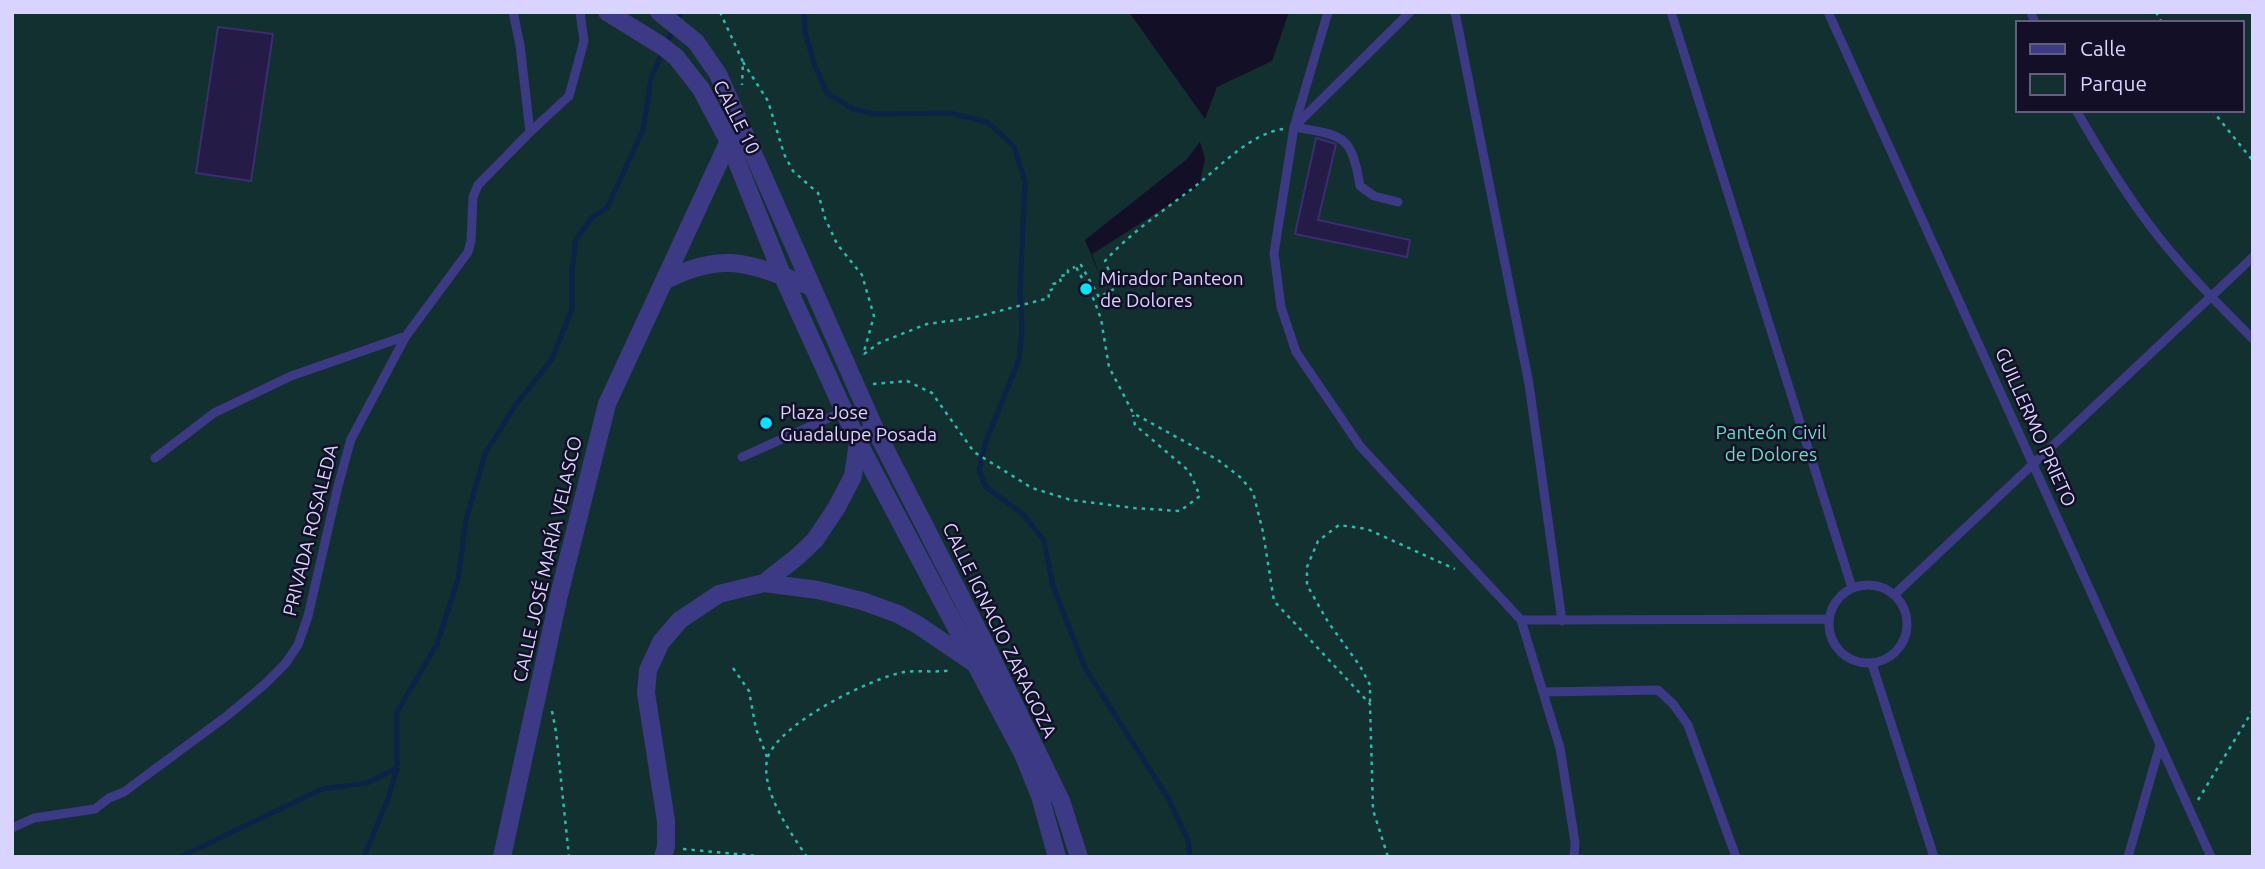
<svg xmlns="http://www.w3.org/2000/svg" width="2265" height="869" font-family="Ubuntu,sans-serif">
  <rect width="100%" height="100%" fill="#130f26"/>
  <!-- green -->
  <path fill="#12302f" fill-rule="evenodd" d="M12,12H1129L1205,119L1217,87L1272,61L1289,12H2253V857H12ZM2018,23H2242V110H2018ZM1200,142L1205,159L1199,186L1092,254L1100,276L1085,240L1186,160Z"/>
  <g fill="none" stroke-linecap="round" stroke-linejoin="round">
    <!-- stream -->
    <path stroke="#0c2248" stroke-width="5" d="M804,12L805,33L815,66L827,93L853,109L876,114L950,113L987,122L1014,146L1025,182L1020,292L1022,329L1019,360L986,441L979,470L986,487L1024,515L1044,541L1053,586L1085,668L1168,798L1188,840L1190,857
      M180,857L322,789L367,783L397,768
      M364,857L389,796L397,768V712L437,644L458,579L466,520L485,454L514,407L552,359L572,309V271L576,240L591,218L607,208L643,130L651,78L681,12"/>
  </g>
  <!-- building -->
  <path fill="#241b47" stroke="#3b2d73" stroke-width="2" d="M218,27L273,34L251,181L196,173Z
    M1316,138L1336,144L1318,220L1410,240L1407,257L1295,234Z"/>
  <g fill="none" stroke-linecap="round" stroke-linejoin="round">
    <!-- path -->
    <path stroke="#2fb8b0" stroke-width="2.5" stroke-dasharray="3.5 5" stroke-linecap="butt" d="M720,12L743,62L742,85
      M2156,12L2162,23
      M743,62L768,101L784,154L793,171L818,193L825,218L837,244L862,275L874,316L863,355
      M2212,110L2253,161
      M1283,129C1249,134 1219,168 1193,188C1163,211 1130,233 1105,261L1116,288L1099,297L1081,265L1076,267L1094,300L1101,319L1109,367L1133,413L1218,460L1240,477L1253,492L1263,532L1274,601L1370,704L1373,810L1388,857
      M864,354L879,343L927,324L972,318L1049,298L1048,291L1053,289V284L1061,282L1059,276L1068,275V270L1075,267
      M873,384L907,381L932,393L974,452L1032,488L1071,500L1134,508L1180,511L1200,496L1189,471L1135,425L1133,415
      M733,668L749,691L756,729L767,757
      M1370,702V685L1360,666L1328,622L1307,585V567L1318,541L1339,525L1367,529L1455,569
      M552,711L556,732L569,857
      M2198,800L2253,710
      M683,849L768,857
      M807,857C790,832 761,791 767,760C775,725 871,678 904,672C920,670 936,673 952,670"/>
    <!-- service -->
    <path stroke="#3d3a85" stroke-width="9" d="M513,12L520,45L530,132
      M1328,12L1294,127C1343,136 1351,133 1360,186L1374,196L1398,202
      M1410,12L1294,127L1274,253L1281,307L1296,352L1360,446L1521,620L1560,748L1575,842L1574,857
      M1455,12L1529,384L1562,621
      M1671,12L1852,588
      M1828,12L2211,857
      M2031,12L2035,23
      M2076,110C2101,154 2127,197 2158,236C2187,273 2220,306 2253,339
      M742,457L844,411
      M155,458L214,413L291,376L406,336
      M1829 624a39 39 0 1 1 78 0a39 39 0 1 1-78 0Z
      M1894,595L2253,257
      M1521,620L1829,619
      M1872,664L1934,857
      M1543,692L1658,690L1673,704L1688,725L1736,857
      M12,828L34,818L95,809L109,798L124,792L228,715L265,684L285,664L298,645L308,616L338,486L351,439L406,336L468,252L471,241L473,197L478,185L530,132L569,96L584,41L580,12
      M2128,857L2160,745"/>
    <!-- minor -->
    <path stroke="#3d3a85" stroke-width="18" d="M664,281C726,249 751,265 812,287
      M764,583L797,557L815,540L837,507L853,476L858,442L874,427
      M502,857L559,595L607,404L734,130
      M663,857L666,847V821L646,693L648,670L661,642L680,620L719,594L764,583L818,590L862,601L898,614L918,625L977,665"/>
    <!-- tertiary -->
    <path stroke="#3d3a85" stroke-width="18" d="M607,12L662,46L676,57L701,89L729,142L783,277L858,442L1023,754L1040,796L1057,857
      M659,12L696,42L718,74L874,427L988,650L1061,801L1079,857"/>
  </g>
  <!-- markers -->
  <g fill="#00e5ff" stroke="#130f26" stroke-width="2.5">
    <circle cx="1086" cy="289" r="7"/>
    <circle cx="766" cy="423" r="7"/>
  </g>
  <g text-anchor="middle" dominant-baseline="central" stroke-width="5" stroke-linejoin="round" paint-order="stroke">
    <!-- street labels -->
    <g font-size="19" fill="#d9d4ff" stroke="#130f26">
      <text transform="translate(737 117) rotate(63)">CALLE 10</text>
      <text transform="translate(2036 427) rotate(66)">GUILLERMO PRIETO</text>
      <text transform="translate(310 530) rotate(-76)">PRIVADA ROSALEDA</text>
      <text transform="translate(547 559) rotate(-77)">CALLE JOSÉ MARÍA VELASCO</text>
      <text transform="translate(1000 630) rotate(64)">CALLE IGNACIO ZARAGOZA</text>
    </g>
    <!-- poi labels -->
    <g font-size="19" fill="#d9d4ff" stroke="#130f26" text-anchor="start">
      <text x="1100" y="278">Mirador Panteon<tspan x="1100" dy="22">de Dolores</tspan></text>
      <text x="780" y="412">Plaza Jose<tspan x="780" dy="22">Guadalupe Posada</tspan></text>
    </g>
    <!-- park labels -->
    <g font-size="19" fill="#5fe0c0" stroke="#130f26">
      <text x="1771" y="432">Panteón Civil<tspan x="1771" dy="22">de Dolores</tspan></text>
    </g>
  </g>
  <!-- border -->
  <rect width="2265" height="869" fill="none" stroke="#d9d4ff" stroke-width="28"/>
  <!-- legend -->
  <rect x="2016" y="21" width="228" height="91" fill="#130f26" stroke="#625e7d" stroke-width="2"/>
  <rect x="2030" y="44" width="35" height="10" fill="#3d3a85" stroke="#625e7d" stroke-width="2"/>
  <text x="2080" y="56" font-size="21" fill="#d9d4ff">Calle</text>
  <rect x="2030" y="74" width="35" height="21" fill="#12302f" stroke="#625e7d" stroke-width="2"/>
  <text x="2080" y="91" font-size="21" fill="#d9d4ff">Parque</text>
</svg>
